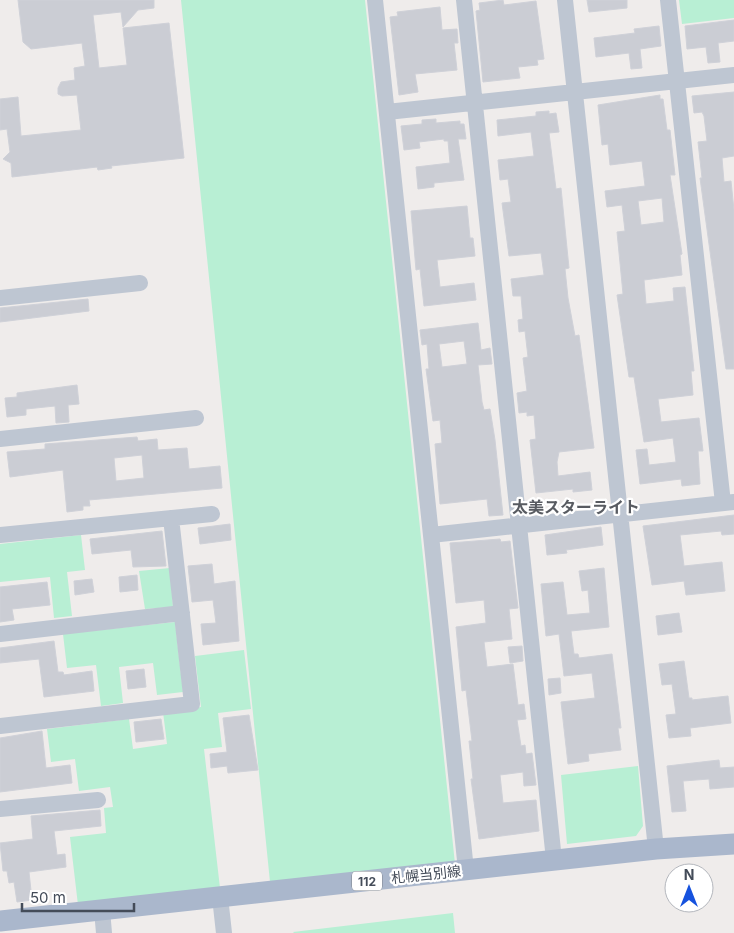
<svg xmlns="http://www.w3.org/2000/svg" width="734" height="933" font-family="Inter,'Noto Sans JP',sans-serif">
  <rect width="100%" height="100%" fill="#efeceb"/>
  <!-- green -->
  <path fill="#b8efd4" d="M181,0H365L455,864L270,882Z
    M679,0H734V18L682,24Z
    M81,535L85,570L67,572L72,616L54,618L50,577L0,582V544Z
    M170,568L173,607L145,609L139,571Z
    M175,622L183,692L157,695L153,663L119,667L123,703L101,706L96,665L67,668L63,634Z
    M244,650L251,709L218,713L222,747L204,749L220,888L78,905L70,837L106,833L104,808L113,807L110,787L79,791L75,759L51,762L47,729L129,719L133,749L167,744L163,712L201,707L195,656Z
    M638,766L643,826L636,836L567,844L561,775Z
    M453,913L455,933H294L293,932Z"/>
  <!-- building -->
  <path fill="#cbcdd4" stroke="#cfd1d8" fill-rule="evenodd" d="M18,0H154V8L138,10L123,27L121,12L93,15L99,68L127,65L123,28L169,23L184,158L111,166L112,168L98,170L97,167L12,177L11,163L3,159L10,152L7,129L0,130V99L18,97L21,136L81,130L77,95L62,96L58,94V88L61,82L75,80L74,68L85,66L82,43L31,49L23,42Z
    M503,0L504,5L536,1L544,59L537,60L538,65L518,67L520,78L483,82L476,11L480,10L479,3Z
    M587,0H627V8L589,12Z
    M440,7L442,30L457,29L458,43H454L457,70L415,74L418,92L399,95L390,17L398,16L397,12Z
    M734,20V41L718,43L720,62L708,63L706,47L687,49L685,26Z
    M659,26L661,46L640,49L642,68L631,69L629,53L596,57L594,38L635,33L634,29Z
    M734,92V156L722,158L724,182L731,181L734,210V369H726L700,178H702L698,142L707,141L704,116L702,112L694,113L692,96Z
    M660,95V99H663L667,130H670L675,175H670L682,254L680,255L682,275L644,280L646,304L674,301L673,288L685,287L694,371H691L693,395L658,399L661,422L699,418L703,451H698L700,484L682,486L681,479L640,484L636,450L647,449L649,465L676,462L673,438L644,442L634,377H629L617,295L623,294L617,232L625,231L622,205L607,207L605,191L645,186L642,161L610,165L608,144L602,145L598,105ZM662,198L664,222L641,225L638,201Z
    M549,111V114L556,113L559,132L549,133L556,189L561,188L569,268L565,269L568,298L575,336L579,335L594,448L559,452L557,462L558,476L590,472L592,490L573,492V489L536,493L530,440L536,439L534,415L527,416V412L519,413L517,393L527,391L523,358L528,357L525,331L519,332L518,320L523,319L521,296H513L511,279L544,275L541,253L509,256L502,203L511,202L508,179L500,180L498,160L534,156L531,132L498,136L497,120L536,116V112Z
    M436,119V123L460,121V124H464L466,139H458L464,180L434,183V187L418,189L416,167L450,163L448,141H444V139L419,142L420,148L404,150L401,126L422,124V120Z
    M467,206L470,238H473L475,256L437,260L440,287L474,283L476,300L424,306L420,269L416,270L411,211Z
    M88,299L89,311L0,322V308Z
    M478,323L481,350L490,348L492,364L478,365L482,402L484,410L490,409L495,440L503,515L489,516L487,499L440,504L435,444L442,443L440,420L433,421L426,369H429L427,344L422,345L420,330ZM464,341L467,364L442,367L439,344Z
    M77,385L79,404L68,405L69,422L56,423L55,406L26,409V415L7,417L5,398L17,397V393Z
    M137,437L138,441L157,439L158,450L187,448L189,469L220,466L222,488L89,500L90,506H83V510L67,512L63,470L10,477L7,452L45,449V444ZM142,455L144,478L116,481L114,458Z
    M734,515V534L722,535L721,531L680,535L684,566L722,562L725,591L686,595L684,581L652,585L643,526Z
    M230,524L231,540L200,544L198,528Z
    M601,527L603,545L566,550L567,553L547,555L545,535Z
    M162,531L166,566L133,567L131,550L92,554L90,539Z
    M500,539L501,542L510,541L518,608L509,609L512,639L484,642L487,667L513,664L518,705L524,704L526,719L517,720L521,746L525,745L526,754L532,753L536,785L524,786L523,772L500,775L503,803L536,800L539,831L479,839L471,779H473L469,741H472L466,690L462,691L456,627L486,623L484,600L456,603L450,543Z
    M212,564L214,584L235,581L239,641L203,645L201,624L216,623L213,600L192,602L188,566Z
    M604,568L609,627L571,631L574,654H578L579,658L612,654L621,728H618L621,750L588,754L589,761L568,764L561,702L595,698L592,673L564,676L559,634L546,636L541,584L563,582L567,615L590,613L588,590L582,591L579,571Z
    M137,575L138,590L120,592L119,577Z
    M92,579L94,592L75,595L74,581Z
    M47,582L50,605L12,609L14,620L0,622V587Z
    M679,613L682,632L658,635L656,616Z
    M54,641L58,672H63L64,675L92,671L94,691L44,697L39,659L0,663V648Z
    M522,646L523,661L510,663L508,647Z
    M684,661L689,698H692V700L728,696L731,723L690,728L691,736L669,738L666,715L676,714L672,684L662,685L659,664Z
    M144,669L146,687L128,689L126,671Z
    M560,678L561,693L549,695L548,679Z
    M249,715L258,770L228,773L227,766L211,768L210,754L227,752L223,718Z
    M161,719L164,739L136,742L134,722Z
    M42,731L46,768L70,765L72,783L0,792V738Z
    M719,760L720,768L734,767V787L710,789L709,779L683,781L686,811L672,812L667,766Z
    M100,810L101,826L54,831L57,855L65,854L66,867L29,872L32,900L17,902L14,882L9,883L7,871H3L0,843L33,839L31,816Z"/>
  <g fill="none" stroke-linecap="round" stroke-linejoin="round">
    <!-- minor -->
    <path stroke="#bec6d2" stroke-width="16" d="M375,0L466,870
      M464,0L554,860
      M565,0L656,849
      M668,0L723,503
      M387,112L734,75
      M0,298L140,283
      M0,439L196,418
      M0,535L212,514
      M431,535L734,502
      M0,634L182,613
      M0,726L192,704L171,518
      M0,809L98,800
      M220,897L224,933
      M102,910L104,933"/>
    <!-- major -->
    <path stroke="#aab7cc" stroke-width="21" d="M0,921L656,849L734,844"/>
  </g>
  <g text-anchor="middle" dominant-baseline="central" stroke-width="4.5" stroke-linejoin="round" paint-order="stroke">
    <!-- shield labels -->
    <rect fill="#fff" stroke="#7c828b" stroke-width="1" x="352" y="871.5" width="30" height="19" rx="4"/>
    <g font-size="12" font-weight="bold" fill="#444c59">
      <text x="367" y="881">112</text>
    </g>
    <!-- street labels -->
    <g font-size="14" fill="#444c59" stroke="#fff">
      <text transform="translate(426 874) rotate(-6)">札幌当別線</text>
    </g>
    <!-- quarter labels -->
    <g font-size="16" font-weight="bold" fill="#585b61" stroke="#fff">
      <text x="576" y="507">太美スターライト</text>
    </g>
  </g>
  <!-- north arrow -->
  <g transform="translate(689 888)"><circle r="24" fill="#ffffff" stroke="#b4b7bd"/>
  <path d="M0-4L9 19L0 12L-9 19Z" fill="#1652de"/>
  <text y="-8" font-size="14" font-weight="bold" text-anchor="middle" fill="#444c59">N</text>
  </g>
  <!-- scale -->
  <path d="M22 903v8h112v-8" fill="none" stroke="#444c59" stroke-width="2.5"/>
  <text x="30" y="903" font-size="15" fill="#444c59" stroke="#ffffff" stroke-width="4" paint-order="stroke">50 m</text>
</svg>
